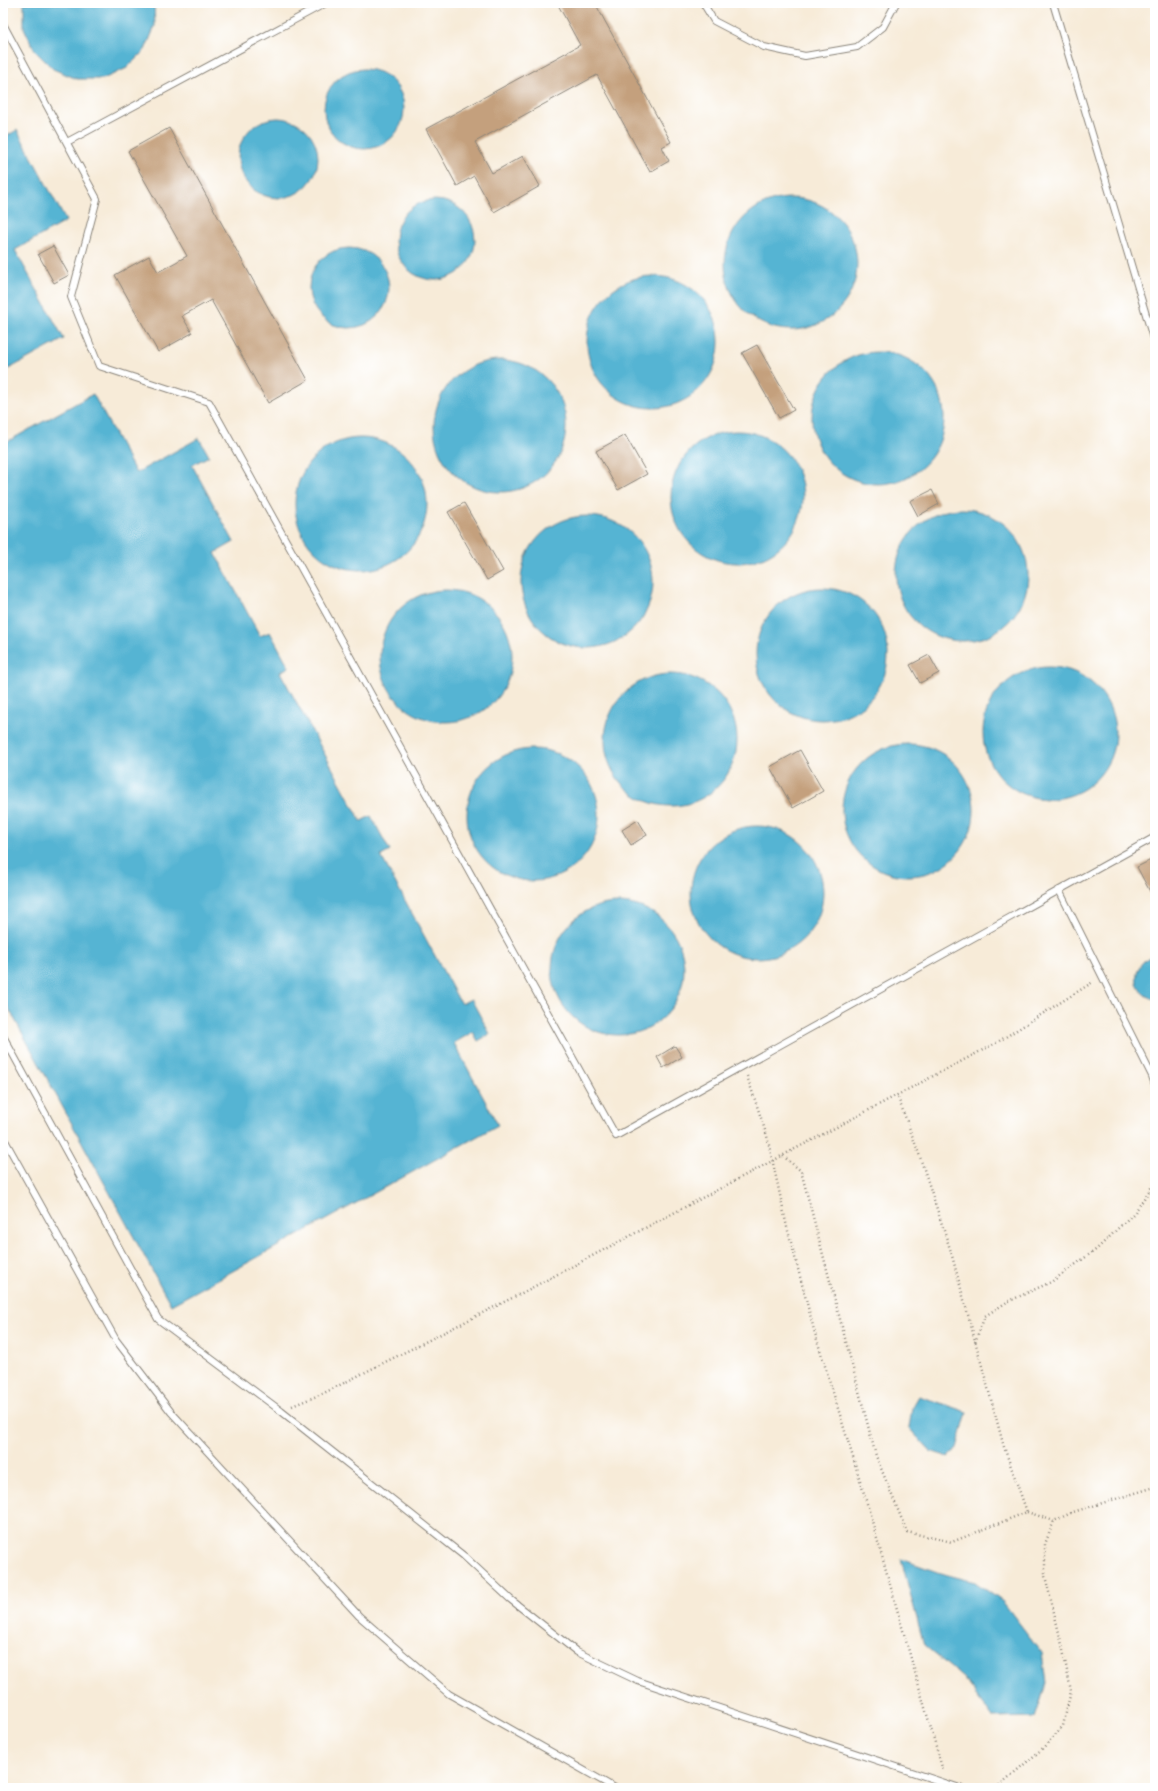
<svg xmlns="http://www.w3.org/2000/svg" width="1158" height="1791" font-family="'Shantell Sans',sans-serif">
  <rect width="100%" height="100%" fill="#fff"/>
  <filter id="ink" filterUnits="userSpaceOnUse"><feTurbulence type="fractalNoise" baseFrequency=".025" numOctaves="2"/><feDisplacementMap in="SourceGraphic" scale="8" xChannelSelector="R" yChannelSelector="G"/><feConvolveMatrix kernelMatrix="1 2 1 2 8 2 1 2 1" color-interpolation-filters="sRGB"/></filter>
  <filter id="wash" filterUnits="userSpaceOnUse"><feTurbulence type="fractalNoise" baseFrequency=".012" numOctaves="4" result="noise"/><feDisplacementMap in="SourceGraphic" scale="16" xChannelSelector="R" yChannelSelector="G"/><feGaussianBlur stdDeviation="0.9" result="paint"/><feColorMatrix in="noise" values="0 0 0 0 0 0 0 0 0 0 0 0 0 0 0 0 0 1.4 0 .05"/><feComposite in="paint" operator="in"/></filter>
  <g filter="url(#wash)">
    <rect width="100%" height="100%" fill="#f7ebd8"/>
    <!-- water -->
    <path fill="#54b4d3" stroke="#386878" d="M24,3H154L155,26L145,50L127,68L103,79H77L53,69L35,51L24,28Z
      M324 109a40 40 0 1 1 80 0a40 40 0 1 1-80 0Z
      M238 158a40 40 0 1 1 80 0a40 40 0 1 1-80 0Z
      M17,130L66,221L15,250L64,339L3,372V138Z
      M725 264a66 66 0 1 1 132 0a66 66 0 1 1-132 0Z
      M395 240a40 40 0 1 1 80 0a40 40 0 1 1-80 0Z
      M309 288a40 40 0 1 1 80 0a40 40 0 1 1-80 0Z
      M587 342a66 66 0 1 1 132 0a66 66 0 1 1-132 0Z
      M812 418a66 66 0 1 1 132 0a66 66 0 1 1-132 0Z
      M434 426a66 66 0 1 1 132 0a66 66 0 1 1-132 0Z
      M93,394L136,473L199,438L209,456L192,465L234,542L215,553L260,636L270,632L289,667L280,672L361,821L371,816L390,851L381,856L461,1004L471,999L490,1034L478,1041L473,1032L454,1043L498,1125L171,1305L3,998V444Z
      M671 497a66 66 0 1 1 132 0a66 66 0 1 1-132 0Z
      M295 504a66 66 0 1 1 132 0a66 66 0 1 1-132 0Z
      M896 575a66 66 0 1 1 132 0a66 66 0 1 1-132 0Z
      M521 582a66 66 0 1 1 132 0a66 66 0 1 1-132 0Z
      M756 654a66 66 0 1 1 132 0a66 66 0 1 1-132 0Z
      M380 656a66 66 0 1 1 132 0a66 66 0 1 1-132 0Z
      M983 733a66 66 0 1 1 132 0a66 66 0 1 1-132 0Z
      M605 740a66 66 0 1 1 132 0a66 66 0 1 1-132 0Z
      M842 810a66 66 0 1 1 132 0a66 66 0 1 1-132 0Z
      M467 815a66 66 0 1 1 132 0a66 66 0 1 1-132 0Z
      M691 892a66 66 0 1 1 132 0a66 66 0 1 1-132 0Z
      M552 969a66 66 0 1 1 132 0a66 66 0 1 1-132 0Z
      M1155,955V999C1130,995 1131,961 1155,955Z
      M919,1396L967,1412L957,1448L949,1457L930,1451L909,1428L912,1408Z
      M901,1559L940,1573L975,1582L1003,1602L1042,1653L1046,1684L1035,1717L993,1718L963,1678L924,1645Z"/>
    <g id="blocks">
      <!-- building -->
      <path fill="#c4a07d" d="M557,3H595L671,142L662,147L669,161L650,172L597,75L475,142L492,173L523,156L540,186L494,212L474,176L457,186L426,129L580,45Z
        M169,128L308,380L268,403L211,300L182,316L192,333L158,352L115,275L149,256L158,272L187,256L128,151Z
        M53,246L69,275L54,283L38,254Z
        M757,345L794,410L779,418L742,353Z
        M625,435L647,474L618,490L596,451Z
        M932,490L939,504L918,516L910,501Z
        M464,503L503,571L487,580L448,512Z
        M929,655L939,673L920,683L910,665Z
        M800,750L823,791L793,808L770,767Z
        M638,820L647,835L631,845L622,830Z
        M1155,858V901L1137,867Z
        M675,1046L682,1057L663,1068L657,1057Z"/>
    </g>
  </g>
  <g filter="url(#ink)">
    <use href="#blocks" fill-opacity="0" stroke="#8a847a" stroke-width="1"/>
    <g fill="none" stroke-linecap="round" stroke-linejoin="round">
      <defs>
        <path id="lane" d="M703,3L714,21L764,47L805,56L857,47L883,27L896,3
          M1053,3L1155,345
          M3,24L97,199L71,297L99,366L209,402L616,1136L1155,837
          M67,142L326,3
          M1059,890L1152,1076L1155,1085
          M3,1036L158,1319L281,1411L464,1556L510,1599L577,1652L638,1681L960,1788
          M3,1137L116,1340L171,1412L359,1616L449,1694L615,1788"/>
      </defs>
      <!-- lane casing -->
      <use href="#lane" stroke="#8a847a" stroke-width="8"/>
      <!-- path -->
      <path stroke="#8a847a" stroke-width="2.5" stroke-dasharray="1 3" stroke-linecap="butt" d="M747,1076L767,1136L787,1227L814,1330L866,1500L943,1771
        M783,1156L801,1171L876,1456L907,1532L952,1542L1027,1512L1004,1447L951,1252L919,1154L897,1095
        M975,1342L985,1316L1007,1302L1051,1282L1097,1249L1135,1212L1155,1182
        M292,1406L324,1393L518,1295L996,1043L1093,982
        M1027,1512L1054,1521
        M996,1788L1041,1750L1063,1726L1071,1691L1062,1645L1045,1576V1544L1054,1521L1073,1512L1155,1487"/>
      <!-- lane -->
      <use href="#lane" stroke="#fff" stroke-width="6"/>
    </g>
  </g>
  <!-- margin -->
  <rect width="1158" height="1791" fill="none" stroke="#fff" stroke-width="16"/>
</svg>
